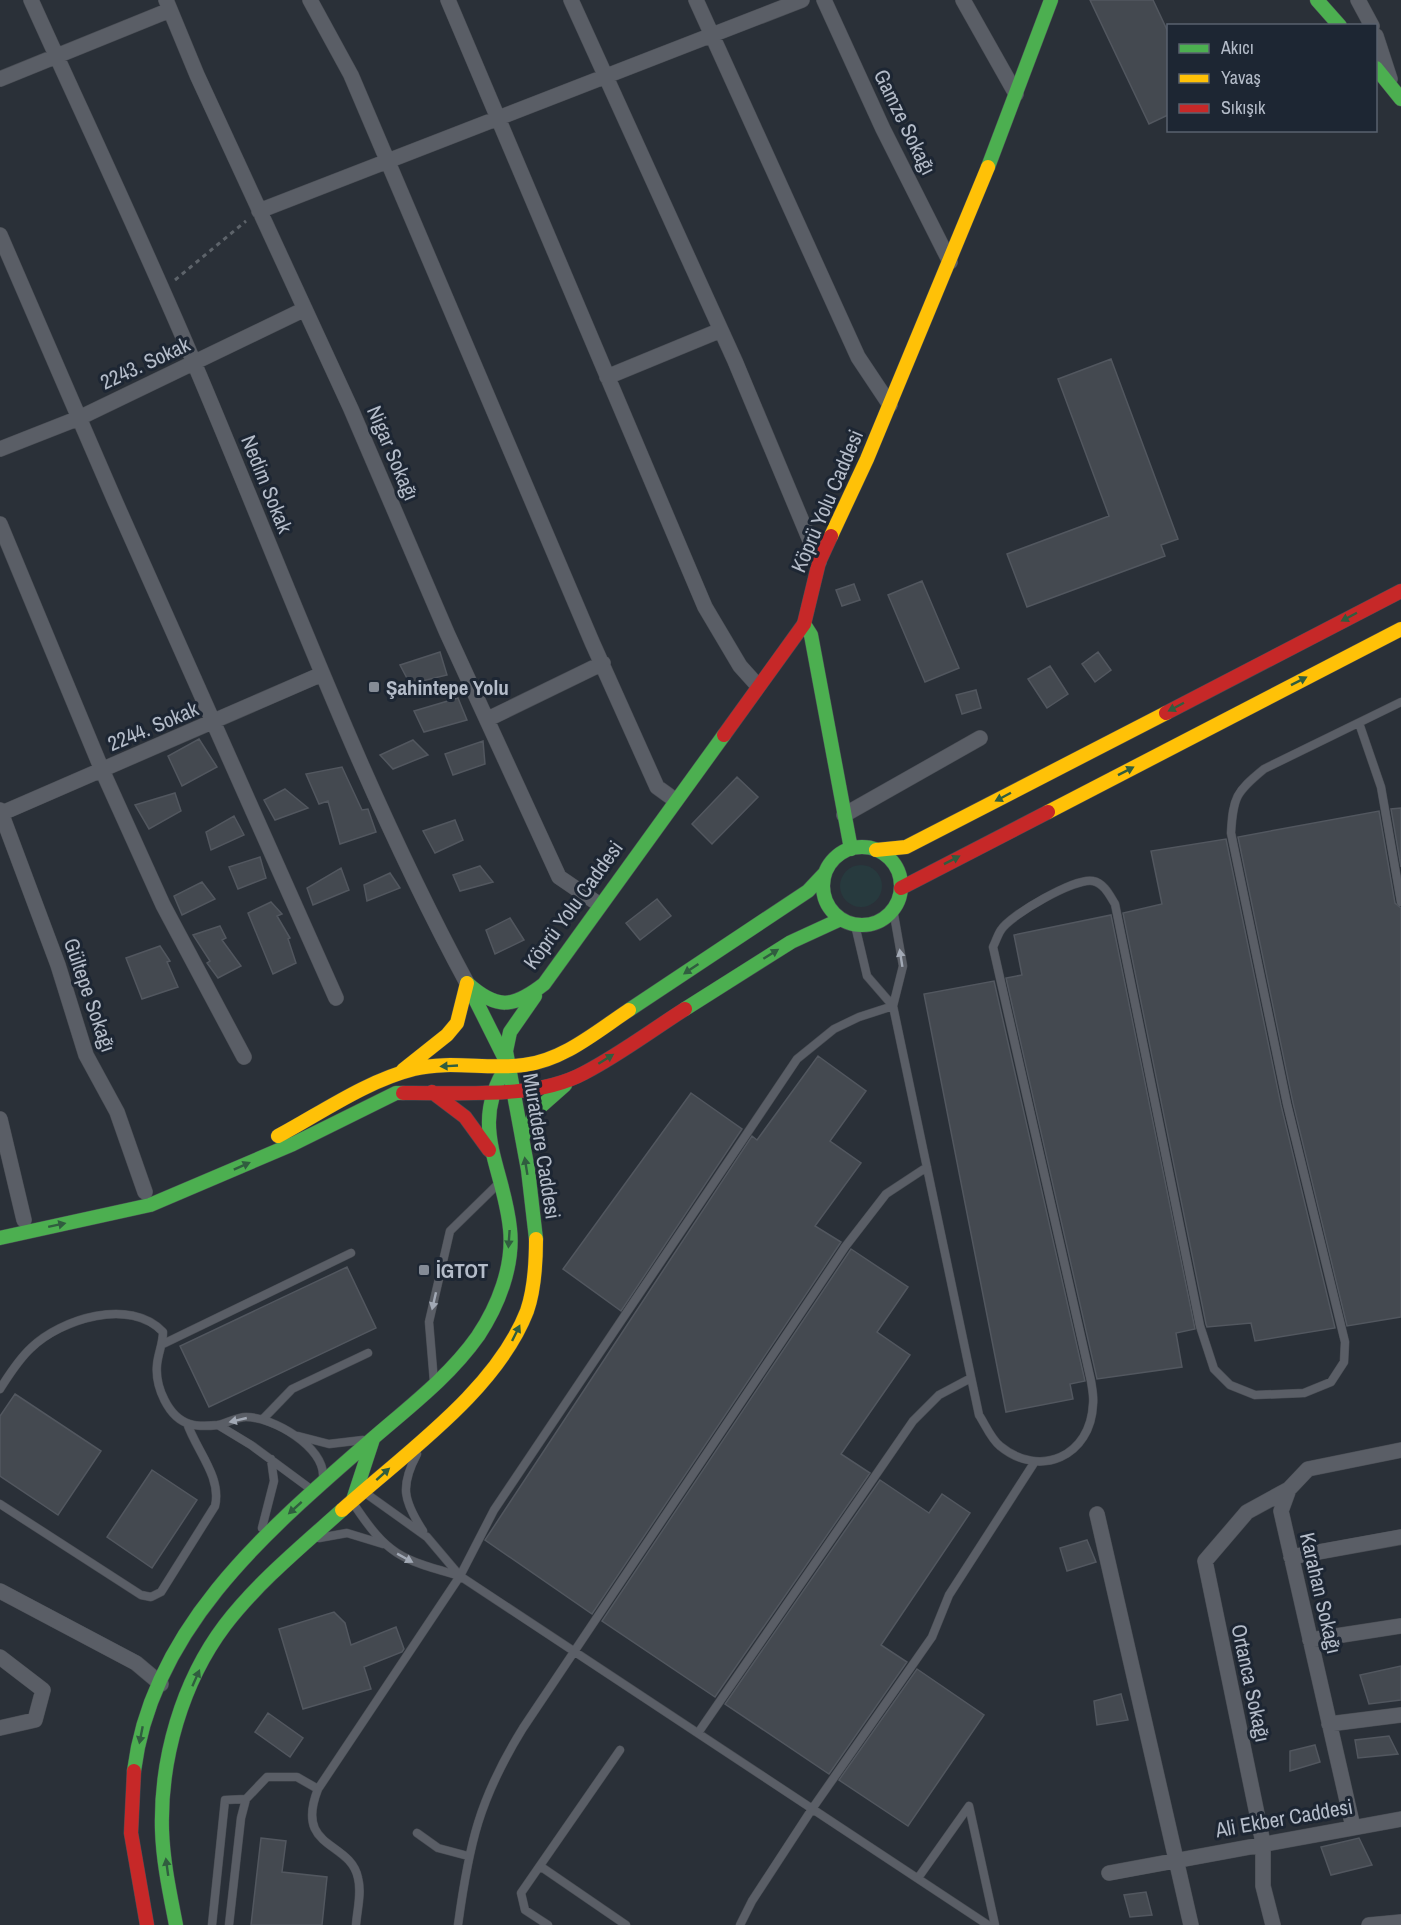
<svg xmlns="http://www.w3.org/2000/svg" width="1401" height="1925" font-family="'Archivo Narrow',sans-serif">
  <rect width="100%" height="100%" fill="#2a3038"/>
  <!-- green -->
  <path fill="#273a3e" d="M840 886a21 21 0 1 1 42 0a21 21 0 1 1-42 0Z"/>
  <!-- building -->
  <path fill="#444950" stroke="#52575f" stroke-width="1.5" d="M1090,0H1153L1168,32V115L1149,124Z
    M1111,359L1178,539L1161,545L1165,556L1027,607L1007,554L1109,516L1058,379Z
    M922,581L959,668L925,682L888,595Z
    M854,584L860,600L842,606L836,590Z
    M440,652L447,675L410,684L400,665Z
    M1098,652L1111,670L1095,682L1082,664Z
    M1050,666L1068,694L1047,708L1028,679Z
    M976,690L981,708L962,714L956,695Z
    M458,698L467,720L424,732L414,711Z
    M199,739L217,767L182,786L168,756Z
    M413,740L428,755L393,769L380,755Z
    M483,741L485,764L453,775L445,754Z
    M342,767L362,810L368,809L376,832L340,844L328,801L319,804L306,774Z
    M737,777L758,797L712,844L692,824Z
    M285,789L308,808L275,820L264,800Z
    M175,793L181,811L149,829L135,805Z
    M1401,808V867L1391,809Z
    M1379,811L1395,903L1401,908V1317L1347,1326L1293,1103L1238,837Z
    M234,816L244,835L211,850L206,832Z
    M455,820L463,840L435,853L423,831Z
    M1226,839L1281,1105L1335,1328L1255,1341L1251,1323L1207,1327L1206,1324L1123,913L1162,904L1151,851Z
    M260,857L266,878L238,889L229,867Z
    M480,866L493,882L460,891L453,875Z
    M341,868L349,890L313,905L307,888Z
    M390,873L400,888L367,901L364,885Z
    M202,882L215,899L182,915L174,896Z
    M657,899L671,916L640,940L626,923Z
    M271,902L282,914L277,916L290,938L288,939L296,963L273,974L248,913Z
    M1111,915L1195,1329L1176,1333L1182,1367L1097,1379L1006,978L1022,975L1014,935Z
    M510,918L524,940L495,954L486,930Z
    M220,926L226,938L222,940L241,966L218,978L207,963L210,961L193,935Z
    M160,946L170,961L167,962L178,987L142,999L126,958Z
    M994,981L1085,1381L1070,1384L1073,1399L1006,1412L924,994Z
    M818,1056L866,1091L830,1141L861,1163L815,1226L841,1242L592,1614L485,1540L752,1136L757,1140Z
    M691,1093L742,1129L621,1311L563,1269Z
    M851,1249L908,1287L877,1332L910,1355L841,1454L870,1473L715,1697L602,1621Z
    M347,1267L376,1328L209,1407L180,1346Z
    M15,1394L101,1451L58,1515L0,1476V1416Z
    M152,1470L197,1500L152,1568L107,1537Z
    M880,1480L929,1513L942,1494L970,1513L881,1645L907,1662L829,1774L725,1704Z
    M1087,1540L1096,1562L1067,1571L1060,1548Z
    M334,1612L345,1623L351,1645L396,1627L404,1649L402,1652L364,1667L371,1689L303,1709L279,1629Z
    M1401,1666V1700L1369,1704L1360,1675Z
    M917,1669L984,1715L908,1826L839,1780Z
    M1121,1694L1128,1720L1097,1725L1094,1701Z
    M268,1713L303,1738L290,1757L255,1732Z
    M1389,1736L1398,1754L1358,1758L1355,1740Z
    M1315,1745L1320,1762L1290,1771V1751Z
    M261,1838L286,1841L282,1872L327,1877L322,1925H251Z
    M1359,1838L1372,1865L1331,1875L1321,1847Z
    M1146,1892L1152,1915L1130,1917L1124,1895Z"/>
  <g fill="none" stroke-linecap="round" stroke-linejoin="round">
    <defs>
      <path id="lane" d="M1359,723L1381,787L1401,902
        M893,909L903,966L893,1006L979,1415C985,1424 991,1439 1000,1446C1040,1479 1091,1456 1093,1404C1094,1397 1092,1388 1091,1381L993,947C996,941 998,934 1001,930C1010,915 1076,877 1093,881C1104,883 1110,896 1115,904L1200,1326L1214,1369L1230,1385L1255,1395L1304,1393L1331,1382L1344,1362L1345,1342L1287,1104L1231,833C1233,797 1236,792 1264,769L1401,702
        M855,925L867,976L893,1006
        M163,1344L351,1253
        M434,1382L429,1322L450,1231L497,1185
        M0,1389C9,1375 18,1360 31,1348C61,1319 130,1297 163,1332C163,1344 158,1353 157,1365C155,1386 168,1418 190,1424C199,1427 209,1426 218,1425
        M263,1419L292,1389L368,1353
        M298,1436L329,1444L363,1440
        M417,1454C400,1486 403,1500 423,1531
        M312,1490L251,1445L218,1425C227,1423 237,1417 246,1417C273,1417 325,1447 323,1477
        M353,1503C388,1556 400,1559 460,1576L427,1537L364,1492
        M0,1504L141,1595L151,1597L161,1592L215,1506C222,1477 196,1450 187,1423
        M262,1528L274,1481L271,1459
        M319,1538L347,1533L383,1544
        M460,1576L988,1925
        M698,1733L913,1421L939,1395L971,1378
        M417,1833L438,1848L468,1856
        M540,1866L626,1925
        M918,1878L969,1806L995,1925
        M212,1925L225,1800L246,1799
        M229,1925L241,1818L246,1799L267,1777H297L318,1789
        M356,1925C357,1910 362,1893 358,1878C350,1840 294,1850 318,1789L460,1576L494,1510L797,1059L834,1029L859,1017L893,1006
        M458,1925C469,1844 479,1799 523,1728L845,1247L886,1194L927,1167
        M548,1925L525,1910L521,1893L620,1750
        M740,1925L752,1901L812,1809L932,1637L949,1595L1034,1463"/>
      <path id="street" d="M31,0C86,122 143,242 195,365C283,572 360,785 467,983
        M166,0L197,75L351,409L447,633L559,877L600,905
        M310,0L351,75L592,642L657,787L675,800
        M448,0L705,607L740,666L758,686
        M571,0L735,361L819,562
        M696,0L858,357L890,405
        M824,0L883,129L950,262
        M963,0L1016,94
        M1358,0L1372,26
        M1376,36L1390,79
        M0,79L170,10
        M259,211L802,0
        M0,235L115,501L336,998
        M607,377L721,330
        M0,449L79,418L305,309
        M0,524L102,770L163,905L244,1057
        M488,719L603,663
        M0,810L58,965L86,1055L117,1112L145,1192
        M0,814L322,674
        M844,815L980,738
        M0,1119L24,1220
        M1097,1514L1191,1925
        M1291,1557L1401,1537
        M0,1591L136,1663L161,1684
        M1310,1640L1401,1626
        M0,1657L43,1690L35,1720L0,1728
        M1329,1724L1401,1715
        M1353,1827L1281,1511L1289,1489L1308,1469L1401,1450
        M1109,1873L1401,1819
        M1273,1925L1263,1886V1843L1205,1561L1247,1512L1289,1489
        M1369,1925L1401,1922"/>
      <path id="fast" d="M1317,0L1340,26
        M1376,68L1401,99
        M988,167L1051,0
        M804,624L811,635L851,849
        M823 886a39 39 0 1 1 78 0a39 39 0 1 1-78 0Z
        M467,983C497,1010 513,1008 544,984L724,735
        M470,989L506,1061
        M535,996L510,1032L506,1051L528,1170L536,1239
        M685,1009L791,942L841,919
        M629,1010L808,891L824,874
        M522,1138L539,1108L565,1085
        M0,1238L150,1205L293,1144L396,1093H403
        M353,1500L373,1439
        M134,1771C152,1627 269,1529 371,1440C409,1407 449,1377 478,1336C498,1306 514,1266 510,1229C504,1166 467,1126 508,1064
        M176,1925C170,1894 163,1862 162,1830C160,1759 182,1682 225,1625C258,1582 302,1546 342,1510"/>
      <path id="slow" d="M831,536L867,459L988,167
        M1048,812L1401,629
        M876,850L906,847L1166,713
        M403,1070L447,1035L457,1023L467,983
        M278,1136C321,1113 366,1081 414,1069C450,1060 488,1070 524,1065C564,1060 597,1031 629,1010
        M342,1510C404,1454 496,1391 527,1311C535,1288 536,1263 536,1239"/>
      <path id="jam" d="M1166,713L1401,591
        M724,735L804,624L819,562L831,536
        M901,888L1048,812
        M432,1092L465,1117L489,1150
        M403,1093C459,1092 534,1100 584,1073C619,1055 652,1030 685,1009
        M134,1771L131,1833L147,1925"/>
    </defs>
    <!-- lane casing -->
    <use href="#lane" stroke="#484c53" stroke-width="9"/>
    <!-- street casing -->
    <use href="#street" stroke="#484c53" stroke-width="16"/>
    <!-- fast casing -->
    <use href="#fast" stroke="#484c53" stroke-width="15"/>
    <!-- slow casing -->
    <use href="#slow" stroke="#484c53" stroke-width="15"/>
    <!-- jam casing -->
    <use href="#jam" stroke="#484c53" stroke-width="15"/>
    <!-- path -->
    <path stroke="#5d636a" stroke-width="3" stroke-dasharray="4.5 4.5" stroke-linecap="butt" d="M175,280L246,221"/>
    <!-- lane -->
    <use href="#lane" stroke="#5a5e66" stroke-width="8"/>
    <!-- street -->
    <use href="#street" stroke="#5a5e66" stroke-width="15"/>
    <!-- fast -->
    <use href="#fast" stroke="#4caf50" stroke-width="14"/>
    <!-- slow -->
    <use href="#slow" stroke="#ffc107" stroke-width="14"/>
    <!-- jam -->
    <use href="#jam" stroke="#c62828" stroke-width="14"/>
  </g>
  <!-- one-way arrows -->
  <defs><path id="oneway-solid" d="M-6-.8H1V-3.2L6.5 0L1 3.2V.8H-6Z" transform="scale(1.5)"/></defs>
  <g fill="#305d3f">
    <use href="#oneway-solid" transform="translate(1349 617) rotate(152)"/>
    <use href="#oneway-solid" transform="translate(1299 681) rotate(-27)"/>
    <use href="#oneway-solid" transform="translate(1176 707) rotate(152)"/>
    <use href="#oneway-solid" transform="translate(1126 771) rotate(-27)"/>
    <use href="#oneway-solid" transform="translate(1003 797) rotate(152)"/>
    <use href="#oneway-solid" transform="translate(952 860) rotate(-27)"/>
    <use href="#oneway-solid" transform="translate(771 954) rotate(-32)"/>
    <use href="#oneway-solid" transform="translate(691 969) rotate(146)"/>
    <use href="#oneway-solid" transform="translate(606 1059) rotate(-32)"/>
    <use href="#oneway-solid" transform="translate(449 1066) rotate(177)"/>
    <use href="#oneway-solid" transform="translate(242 1166) rotate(-24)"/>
    <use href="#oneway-solid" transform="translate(526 1166) rotate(-99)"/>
    <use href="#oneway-solid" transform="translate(57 1225) rotate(-12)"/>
    <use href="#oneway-solid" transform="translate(509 1239) rotate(94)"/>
    <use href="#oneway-solid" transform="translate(516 1333) rotate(-64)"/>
    <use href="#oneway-solid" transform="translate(383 1474) rotate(-42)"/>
    <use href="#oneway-solid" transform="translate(295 1508) rotate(138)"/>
    <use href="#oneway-solid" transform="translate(196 1678) rotate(-66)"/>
    <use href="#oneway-solid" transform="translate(141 1735) rotate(101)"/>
    <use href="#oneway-solid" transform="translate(167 1867) rotate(-98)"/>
  </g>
  <g fill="#a2a9b5">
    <use href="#oneway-solid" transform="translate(901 958) rotate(-99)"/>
    <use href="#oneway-solid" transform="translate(434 1301) rotate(103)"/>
    <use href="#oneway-solid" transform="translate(238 1420) rotate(167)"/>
    <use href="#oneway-solid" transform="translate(405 1558) rotate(29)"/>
  </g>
  <!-- markers -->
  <g fill="#848b96" stroke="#1d2633" stroke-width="2">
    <rect x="368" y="681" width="12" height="12" rx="3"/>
    <rect x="418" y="1264" width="12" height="12" rx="3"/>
  </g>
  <g text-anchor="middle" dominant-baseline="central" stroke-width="6" stroke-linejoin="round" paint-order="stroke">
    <!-- street labels -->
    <g font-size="21" fill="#b4bcc9" stroke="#1d2633">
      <text transform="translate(905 122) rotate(64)">Gamze Sokağı</text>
      <text transform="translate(145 363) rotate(-25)">2243. Sokak</text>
      <text transform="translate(393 453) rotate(67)">Nigar Sokağı</text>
      <text transform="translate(267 484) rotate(68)">Nedim Sokak</text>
      <text transform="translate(827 501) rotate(-67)">Köprü Yolu Caddesi</text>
      <text transform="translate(153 726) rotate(-23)">2244. Sokak</text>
      <text transform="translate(573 905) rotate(-54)">Köprü Yolu Caddesi</text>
      <text transform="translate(90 995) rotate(71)">Gültepe Sokağı</text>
      <text transform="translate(542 1146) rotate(81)">Muratdere Caddesi</text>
      <text transform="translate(1321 1593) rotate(77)">Karahan Sokağı</text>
      <text transform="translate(1251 1683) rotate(78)">Ortanca Sokağı</text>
      <text transform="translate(1284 1818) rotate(-10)">Ali Ekber Caddesi</text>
    </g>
    <!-- poi labels -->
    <g font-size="21" font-weight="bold" fill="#b4bcc9" stroke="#1d2633" text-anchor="start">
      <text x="386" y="687">Şahintepe Yolu</text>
      <text x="436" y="1270">İGTOT</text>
    </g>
  </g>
  <!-- legend -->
  <rect x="1167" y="24" width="210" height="108" fill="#1d2633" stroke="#59626f" stroke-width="1.5"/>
  <rect x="1179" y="44" width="30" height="9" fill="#4caf50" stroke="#59626f" stroke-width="1.5"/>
  <text x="1221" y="54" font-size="18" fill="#b4bcc9">Akıcı</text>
  <rect x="1179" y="74" width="30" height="9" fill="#ffc107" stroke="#59626f" stroke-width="1.5"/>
  <text x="1221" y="84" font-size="18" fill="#b4bcc9">Yavaş</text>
  <rect x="1179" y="104" width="30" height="9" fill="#c62828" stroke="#59626f" stroke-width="1.5"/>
  <text x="1221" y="114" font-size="18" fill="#b4bcc9">Sıkışık</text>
</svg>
